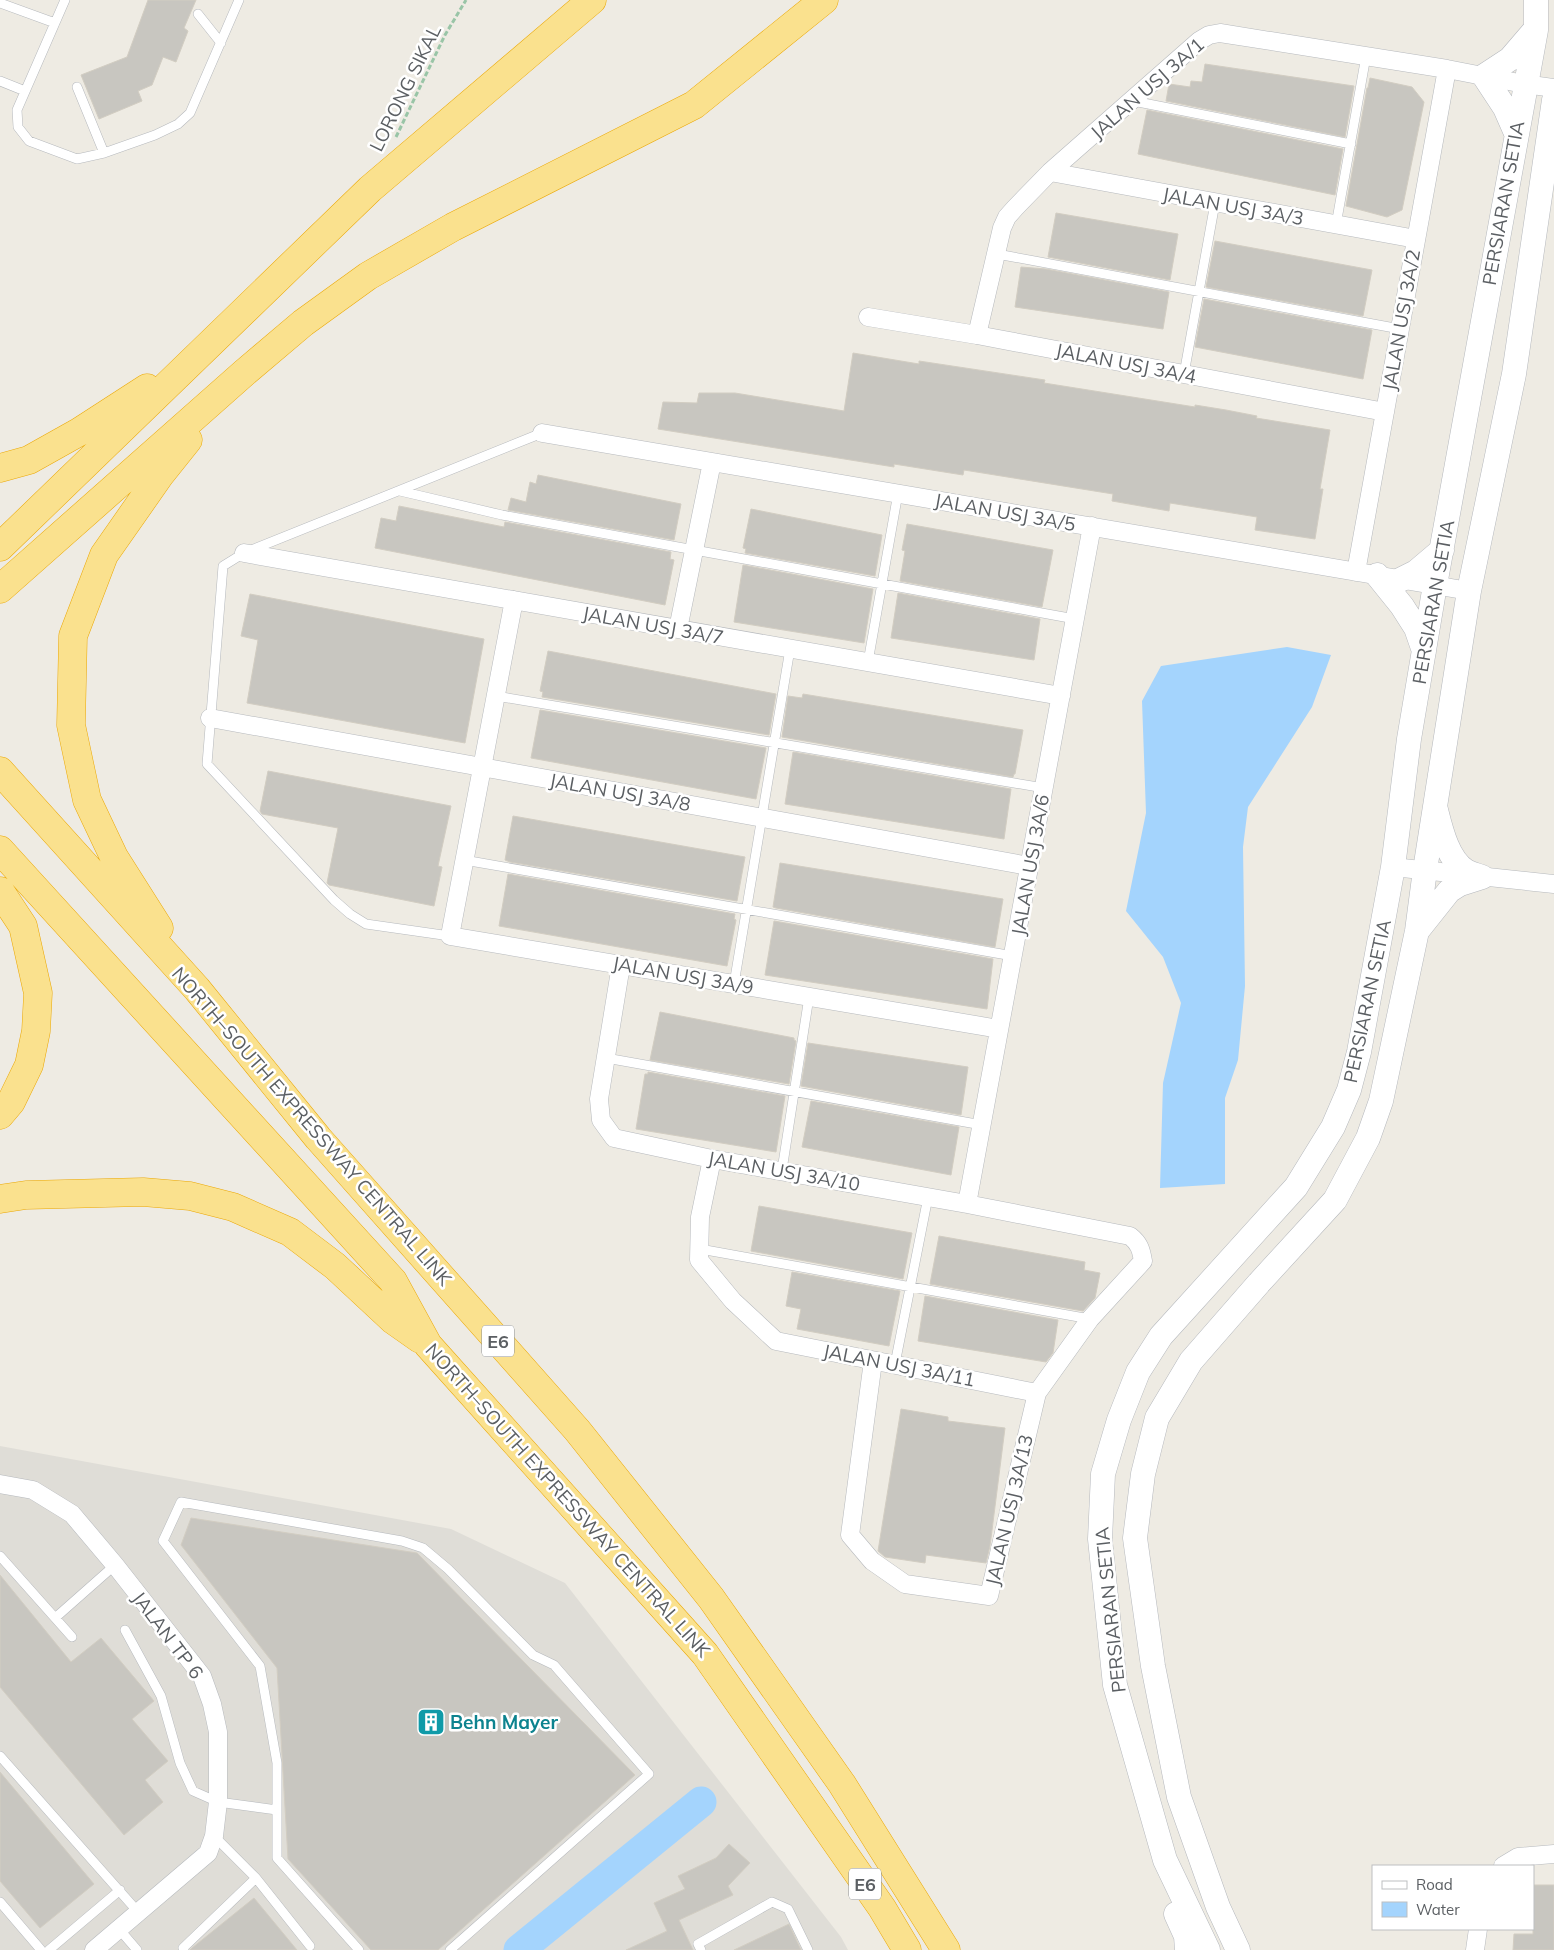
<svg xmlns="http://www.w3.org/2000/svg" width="1554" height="1950" font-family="Mulish,sans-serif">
  <rect width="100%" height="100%" fill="#eeebe3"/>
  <!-- industrial -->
  <path fill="#dfddd7" d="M0,1446L451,1529L565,1583L841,1937L848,1950H0Z"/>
  <!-- water -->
  <path fill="#a4d4fd" d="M1287,647L1331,655L1312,707L1248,807L1243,847L1245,986L1238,1060L1225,1098V1184L1160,1188L1163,1083L1181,1003L1163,957L1126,911L1146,813L1142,701L1161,666Z"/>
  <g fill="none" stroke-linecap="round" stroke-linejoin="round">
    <!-- river -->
    <path stroke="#a4d4fd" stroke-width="31" d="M519,1950L701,1802"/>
  </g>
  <!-- building -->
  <path fill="#c8c6c0" stroke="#d2cdc2" d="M148,0H196L184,28L188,31L176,62L163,57L152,85L138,91L142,101L99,119L81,75L127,57Z
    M1205,64L1354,86L1345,137L1166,101L1169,84L1190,87L1191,81L1202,82Z
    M1370,78L1412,87L1424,102L1402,210L1387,217L1346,206L1367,88H1368Z
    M1147,110L1343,149L1335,195L1138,154Z
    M1056,213L1178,234L1170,280L1048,257Z
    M1215,241L1372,270L1363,316L1206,287Z
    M1021,267L1046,269L1169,292L1163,329L1015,307Z
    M1204,299L1372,330L1363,379L1195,347Z
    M853,353L919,364V361L1045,380L1044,383L1195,407V405L1226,410L1257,416L1256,418L1330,430L1320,489H1323L1315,539L1255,530L1257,517L1170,503L1169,511L1112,501L1113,494L964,470L963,475L894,464V467L658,429L663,402L697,403L699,393H735L844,411Z
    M538,475L681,504L674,540L508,510L511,498L526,502L530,482L536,484Z
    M399,506L504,527L505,522L671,552L670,559L674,560L665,605L375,548L381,518L396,521Z
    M751,509L882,535L875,576L745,553L746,549L743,548Z
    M907,524L1053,550L1042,607L900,581L905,551L902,550Z
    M743,565L873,589L864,643L734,622Z
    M898,593L1040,619L1034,660L891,638Z
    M250,594L484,639L465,743L247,703L258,640L241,636Z
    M548,651L776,694L769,735L542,697L543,692L540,691Z
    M803,694L1023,730L1015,774H1014L1013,777L782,737L788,696L802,698Z
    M540,710L766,748L756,799L531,758Z
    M793,752L1011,789L1004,839L785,804Z
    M268,771L451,806L438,866L442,867L434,906L329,885L327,883L338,828L262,814L260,811Z
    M513,816L745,857L737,901L510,862L505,860Z
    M780,863L1003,899L995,947L776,908L773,907Z
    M508,874L735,914L734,919L736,920L727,966L499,926Z
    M774,921L993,959L987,1009L765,975Z
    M660,1012L794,1038V1040L796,1041L789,1084L650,1060Z
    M808,1043L968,1067L961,1115L801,1086Z
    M648,1072L785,1096L776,1152L636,1129L645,1074H648Z
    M811,1101L959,1127L951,1175L802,1147Z
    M759,1206L912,1233L903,1279L751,1251Z
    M939,1236L1085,1262L1084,1270L1100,1273L1095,1298L1083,1311L930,1284Z
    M792,1272L900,1291L889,1346L797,1329L801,1309L786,1306Z
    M925,1296L1058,1320L1053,1353L1046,1362L918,1341Z
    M901,1409L948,1417V1421L1005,1428L990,1546L986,1563L926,1555L925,1563L885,1557L878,1551Z
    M191,1518L417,1553L635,1775L438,1950H371L288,1859L277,1668L181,1545Z
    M0,1575L71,1662L101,1638L154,1701L132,1719L168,1761L145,1780L163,1802L124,1835L0,1687Z
    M0,1772L94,1884L40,1928L0,1881Z
    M729,1844L750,1863L728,1886L733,1895L679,1920L693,1950H626L667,1931L654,1903L685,1889L678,1876L716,1858Z
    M1533,1885H1554V1950H1513L1514,1934H1533Z
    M254,1898L297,1950H190L192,1948Z
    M789,1924L801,1950H734Z"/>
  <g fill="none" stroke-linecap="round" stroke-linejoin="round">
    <defs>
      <path id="lane" d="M65,0L17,110L18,127L29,141L77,159L104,153L155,135L178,124L190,113L239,0
        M0,3L55,23
        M198,14L221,43
        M0,81L25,91
        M77,87L104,153
        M1133,101L1351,144
        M1336,225L1366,56
        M997,254L1400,329
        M1184,374L1215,203
        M400,491L502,515L1075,619
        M868,662L898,493
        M496,696L1044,788
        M464,860L1013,956
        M450,936L366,924L350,914L334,900L207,764L223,566L244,553L542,433
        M734,984L790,649
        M606,1058L982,1125
        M782,1170L809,997
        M700,1249L1090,1319
        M895,1364L928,1197
        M0,1556L72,1637
        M55,1618L115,1565
        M125,1630L161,1696L180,1763L193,1791L218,1802L277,1810
        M0,1756L139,1913
        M214,1836L256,1878L310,1946
        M0,1902L41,1950
        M119,1929L137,1950
        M49,1950L120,1890
        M184,1950L183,1948L256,1878
        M359,1950L277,1858V1763L260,1666L163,1541L181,1502L402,1541L423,1548L448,1569L533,1655L554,1665L649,1774L450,1950
        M701,1950L698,1944L772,1902L788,1909L808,1950"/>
      <path id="street" d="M1050,172L1416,239
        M868,317L977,335L1385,412
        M977,335L1002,228L1007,217L1015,208L1050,172L1199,41L1209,35L1220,33L1447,69L1524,84L1554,88
        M542,433L1469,591
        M244,553L1061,696
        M1356,572L1447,69
        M514,600L450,936L999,1029
        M678,629L712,462
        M210,718L1029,866
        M1393,867L1554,884
        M621,965L599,1099L601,1120L614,1138L712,1159L967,1204L1130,1236C1139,1243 1141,1249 1143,1261L1090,1319L1037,1393L989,1596L905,1584L872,1561L850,1535L873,1361
        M712,1159L700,1217L699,1260L733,1301L776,1341L1037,1393
        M967,1204L1092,526
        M0,1484L33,1490L72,1514L115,1565L202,1676L212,1704L218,1732V1802L214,1836L208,1853L94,1950
        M1503,1866L1518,1857L1554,1854
        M1475,1950L1478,1929"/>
      <path id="secondary" d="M1516,133L1505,108L1484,76L1510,59L1534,31
        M1377,575L1402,606L1416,628L1424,651
        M1400,580L1416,572L1442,550
        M1436,810C1441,830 1448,860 1466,871C1471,874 1477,875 1482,877
        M1418,930L1449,891L1460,884L1482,877
        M1176,1914L1186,1936L1187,1950
        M1208,1950L1165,1860L1115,1685L1100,1539L1103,1474L1119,1420L1138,1372L1161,1336L1296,1187L1333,1127L1349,1090L1359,1052L1393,867L1409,739L1435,585L1536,30V0
        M1238,1950L1218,1907L1179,1797L1153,1666L1135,1538L1143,1474L1157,1418L1191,1361L1259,1283L1335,1200L1368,1138L1381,1101L1417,931L1425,870L1469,591L1514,374L1554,100"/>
      <path id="highway" d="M0,468L29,460L79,432L147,388
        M0,547L370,189L592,0
        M0,589L244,373L303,323L368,276L453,227L694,105L824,0
        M0,771L197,989L318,1138L577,1430L711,1598L842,1784L946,1950
        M0,850L393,1281L428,1345L705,1654L882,1908L907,1950
        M0,891L23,926L38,993L36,1031L29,1065L11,1102L0,1115
        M159,928L114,857L87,800L71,725L73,636L104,555L160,475L188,440
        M0,1199L26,1195L143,1192L190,1196L233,1207L290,1232L335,1266L393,1320L420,1339"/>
    </defs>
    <!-- lane casing -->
    <use href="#lane" stroke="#b6b9bd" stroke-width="10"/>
    <!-- street casing -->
    <use href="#street" stroke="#b6b9bd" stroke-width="19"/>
    <!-- secondary casing -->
    <use href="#secondary" stroke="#b5b8bd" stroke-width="25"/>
    <!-- highway casing -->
    <use href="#highway" stroke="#eba806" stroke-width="29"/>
    <!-- path -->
    <path stroke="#99c5a7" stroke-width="3" stroke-dasharray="5 2.5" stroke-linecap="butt" d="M396,137L445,35L466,0"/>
    <!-- lane -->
    <use href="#lane" stroke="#fff" stroke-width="9"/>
    <!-- street -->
    <use href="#street" stroke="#fff" stroke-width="18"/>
    <!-- secondary -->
    <use href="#secondary" stroke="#fff" stroke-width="24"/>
    <!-- highway -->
    <use href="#highway" stroke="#fae18e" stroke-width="28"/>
  </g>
  <!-- icons -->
  <defs>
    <symbol id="building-square" viewBox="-11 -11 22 22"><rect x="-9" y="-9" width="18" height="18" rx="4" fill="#0f9aa8" stroke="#fff"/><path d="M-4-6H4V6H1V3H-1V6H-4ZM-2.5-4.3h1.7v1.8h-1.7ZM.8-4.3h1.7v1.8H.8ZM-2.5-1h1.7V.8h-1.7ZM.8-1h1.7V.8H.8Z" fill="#fff"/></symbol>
  </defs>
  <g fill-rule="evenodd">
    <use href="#building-square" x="415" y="1706" width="32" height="32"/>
  </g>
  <g text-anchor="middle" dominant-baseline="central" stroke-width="5" stroke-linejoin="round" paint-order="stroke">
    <!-- shield labels -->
    <g fill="#fff" stroke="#8c8f92" stroke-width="1">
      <rect x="482" y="1325.5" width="32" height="31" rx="4"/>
      <rect x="849" y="1868.5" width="32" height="31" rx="4"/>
    </g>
    <g font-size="18" font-weight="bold" fill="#5b5f63">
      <text x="498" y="1341">E6</text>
      <text x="865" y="1884">E6</text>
    </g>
    <!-- street labels -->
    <g font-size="19" fill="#5b5f63" stroke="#fff">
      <text transform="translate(405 88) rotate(-64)">LORONG SIKAL</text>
      <text transform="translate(1147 88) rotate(-41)">JALAN USJ 3A/1</text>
      <text transform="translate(1503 203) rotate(-80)">PERSIARAN SETIA</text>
      <text transform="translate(1233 206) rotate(10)">JALAN USJ 3A/3</text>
      <text transform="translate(1401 320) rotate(-80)">JALAN USJ 3A/2</text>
      <text transform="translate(1126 363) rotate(11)">JALAN USJ 3A/4</text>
      <text transform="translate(1005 512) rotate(10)">JALAN USJ 3A/5</text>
      <text transform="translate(1433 602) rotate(-80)">PERSIARAN SETIA</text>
      <text transform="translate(653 625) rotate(10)">JALAN USJ 3A/7</text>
      <text transform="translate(620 792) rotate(10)">JALAN USJ 3A/8</text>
      <text transform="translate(1030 865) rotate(-80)">JALAN USJ 3A/6</text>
      <text transform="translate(683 975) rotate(10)">JALAN USJ 3A/9</text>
      <text transform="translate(1367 1001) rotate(-78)">PERSIARAN SETIA</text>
      <text transform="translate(312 1126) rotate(49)">NORTH–SOUTH EXPRESSWAY CENTRAL LINK</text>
      <text transform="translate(784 1171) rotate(10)">JALAN USJ 3A/10</text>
      <text transform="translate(899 1365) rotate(11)">JALAN USJ 3A/11</text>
      <text transform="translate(568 1500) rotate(48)">NORTH–SOUTH EXPRESSWAY CENTRAL LINK</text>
      <text transform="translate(1009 1510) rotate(-77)">JALAN USJ 3A/13</text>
      <text transform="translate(1110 1610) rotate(-96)">PERSIARAN SETIA</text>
      <text transform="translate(168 1635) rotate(53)">JALAN TP 6</text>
    </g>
    <!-- culture labels -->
    <g font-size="19" font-weight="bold" fill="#0d838f" stroke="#fff" text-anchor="start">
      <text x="450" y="1722">Behn Mayer</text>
    </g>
  </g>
  <!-- legend -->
  <rect x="1372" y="1865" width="162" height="65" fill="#ffffff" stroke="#bdbfc1"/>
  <rect x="1382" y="1881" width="25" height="8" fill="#ffffff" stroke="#bdbfc1"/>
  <text x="1416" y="1890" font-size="15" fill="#5b5f63">Road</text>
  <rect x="1382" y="1902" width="25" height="15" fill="#a4d4fd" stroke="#bdbfc1"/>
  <text x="1416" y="1915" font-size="15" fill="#5b5f63">Water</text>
</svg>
